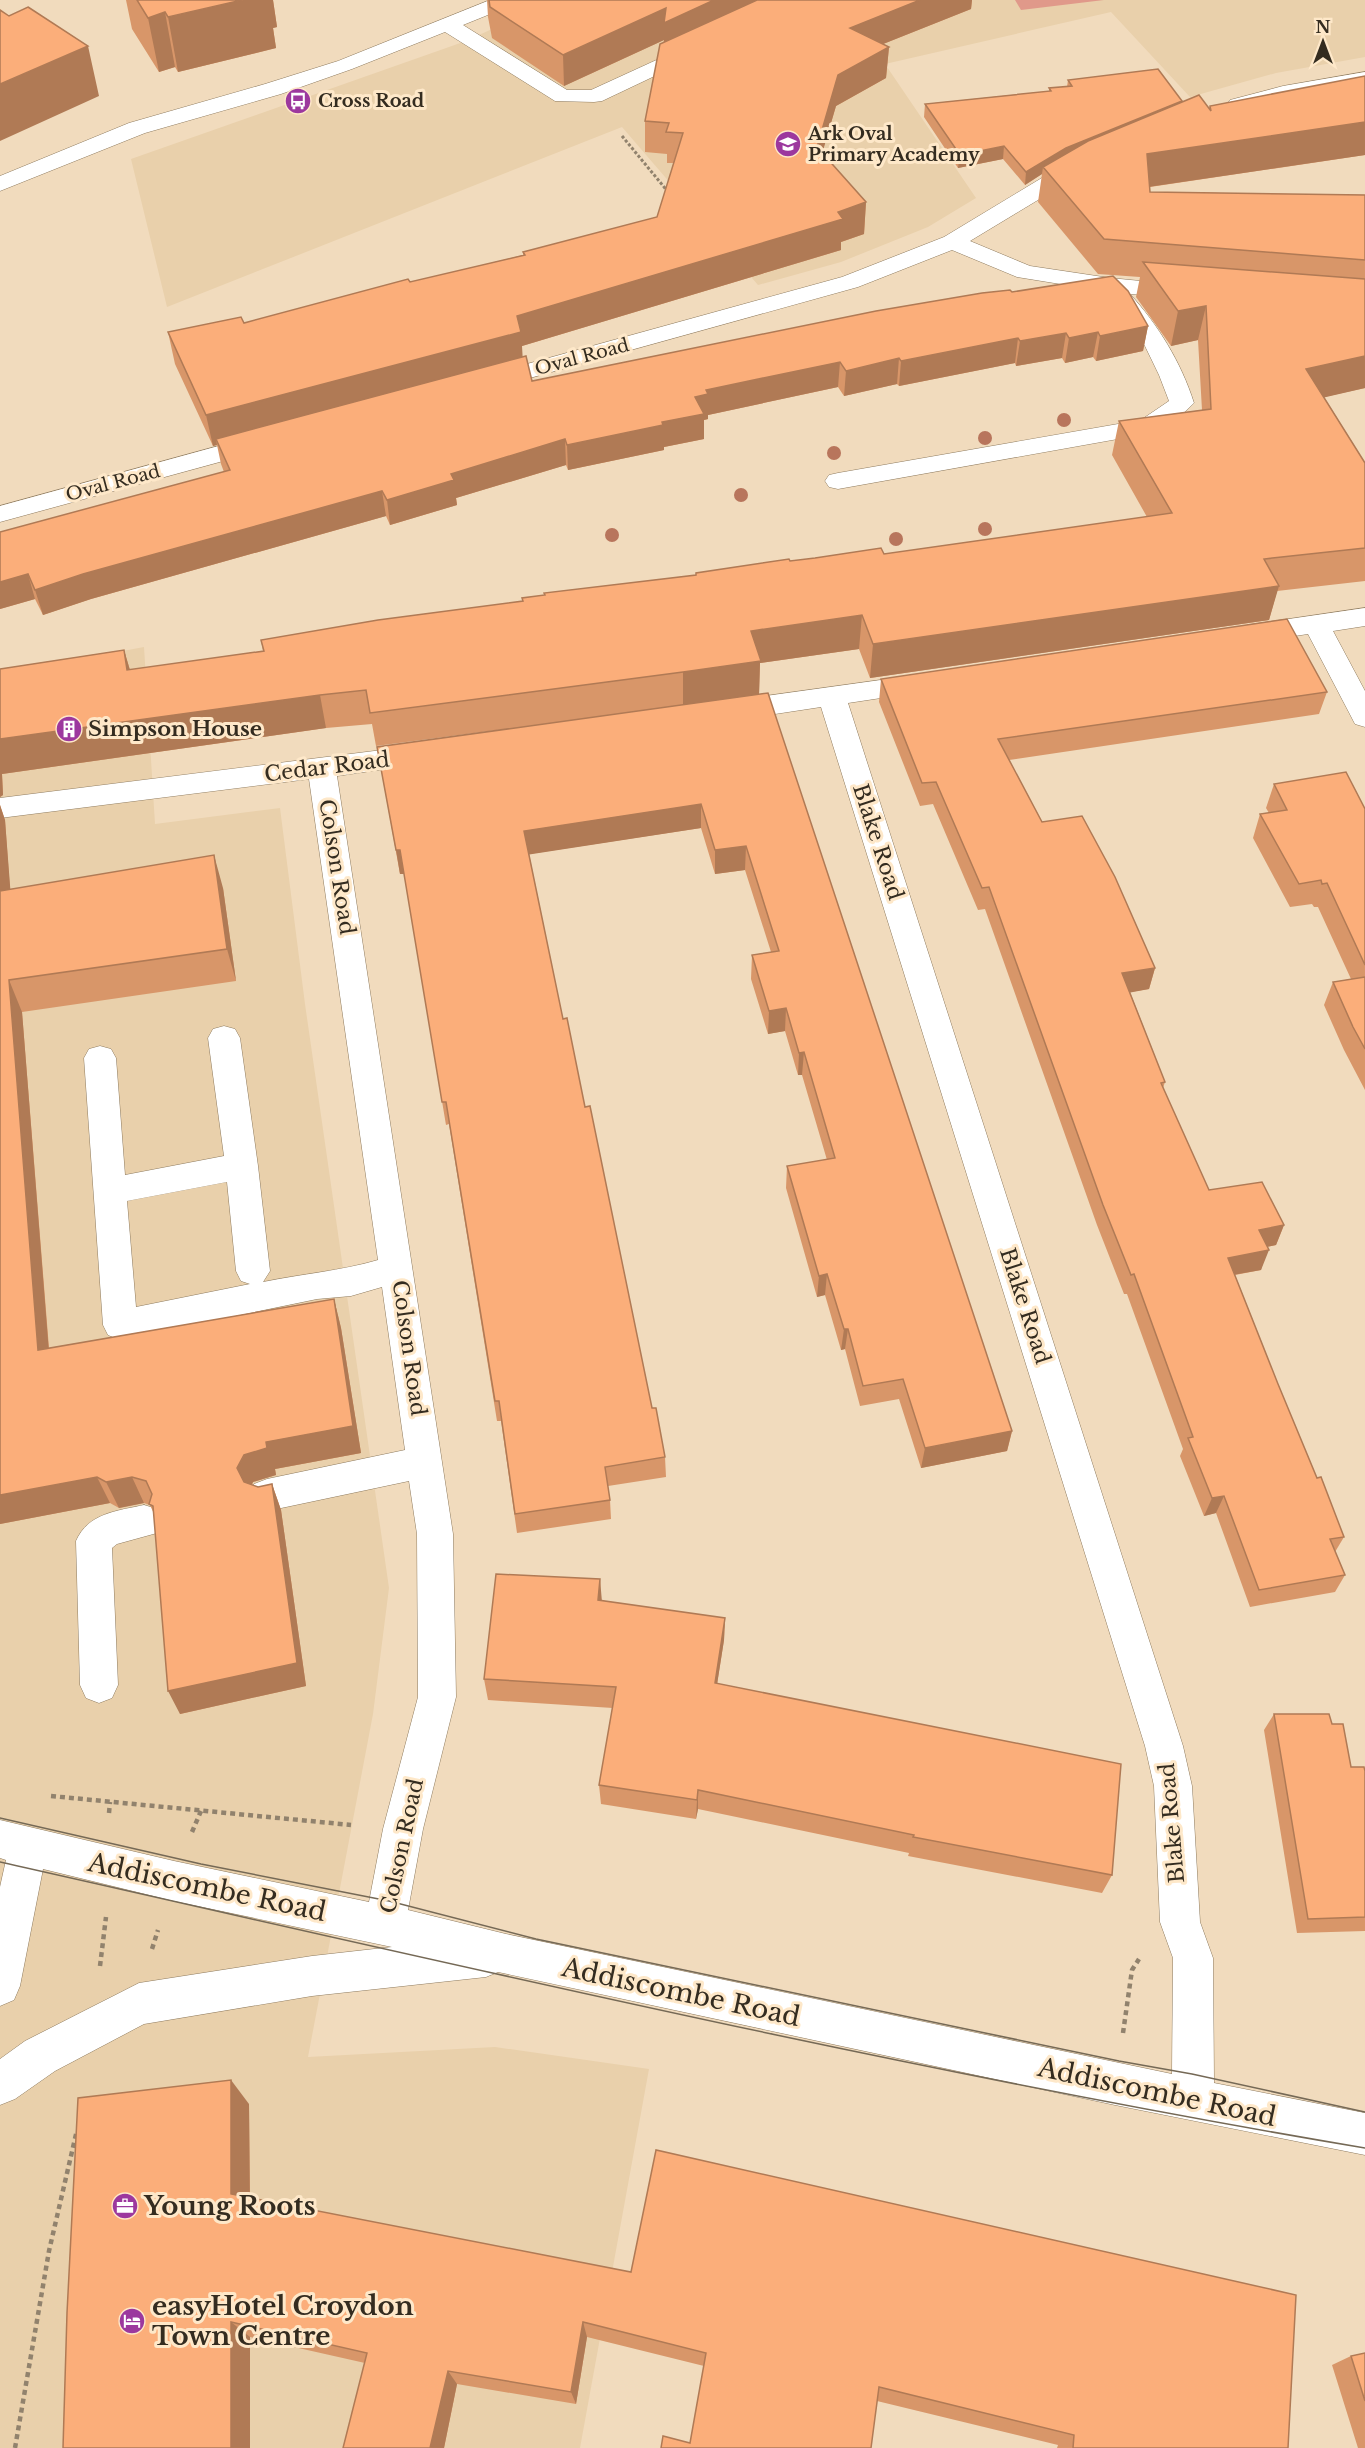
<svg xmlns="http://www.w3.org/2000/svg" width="1365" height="2448" font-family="'Libre Baskerville',serif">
  <rect width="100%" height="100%" fill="#f1dbbd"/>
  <!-- built -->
  <path fill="#e9d0ab" d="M555,0H1365V57L1276,73L1190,97L1111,12L885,64L976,198L928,227L841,262L758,285L622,127L167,307L131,159L466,41Z
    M144,647L155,824L280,808L305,1004L389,1588L373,1714L308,2057L495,2047L649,2069L580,2448H0V674Z"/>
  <!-- green -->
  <path fill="#e0998a" d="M1015,0H1104L1021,10Z"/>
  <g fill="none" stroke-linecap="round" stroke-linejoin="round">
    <defs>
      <path id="minor" d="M490,0H518L515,4L463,25L567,90H591L687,46L694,44L701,46L704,50L701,54L602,101L594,102L555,101L445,32L352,69L281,94L145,133L0,191V176L129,123L265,84L338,61Z
        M1365,72V84L1286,98L1238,111L1230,110L1227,105L1230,100L1283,86Z
        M1078,159L1086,161L1089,166L1086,171L970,241L1030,266L1110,278L1192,286L1196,291L1192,296L1184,298L1130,294C1158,325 1181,362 1194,403L1174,422L1157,432L838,489L829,487L825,481L829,475L838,473L1141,420L1169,401L1159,375L1145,346L1107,296L1110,292L1017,277L952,250L858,287L494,388L485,390L476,388L473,383L476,378L842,277L944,237L1070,161Z
        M262,434L271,436L274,442L271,448L0,522V506Z
        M1365,608V626L1333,631L1365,691V727L1355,724L1308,634L1248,643L1238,640L1235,634L1238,628L1248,625Z
        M924,674L934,676L938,683L934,690L848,703L1183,1746L1192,1786L1200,1922L1213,1958L1214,2083L1365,2113V2155L1115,2105L498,1972L486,1977L312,1996L144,2024L55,2071L15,2099L0,2105V2059L25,2041L139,1983L312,1956L392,1947L174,1901L43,1869L20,1986L14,2000L0,2006V1887L6,1860L0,1858V1820L174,1861L369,1902L383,1829L418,1697L417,1534L409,1481L267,1511L254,1506L249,1495L254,1484L267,1479L405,1450L382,1287L351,1296L317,1299L120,1340L108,1335L103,1325L84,1058L89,1049L100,1046L111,1049L116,1058L125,1175L224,1156L208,1038L213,1029L224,1026L235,1029L240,1038L258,1166L270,1271L263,1282C301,1274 341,1271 378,1260L309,779L0,818V798L422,745L432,748L436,755L432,762L337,776L453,1534L456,1697L423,1829L408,1910L506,1934L1172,2074L1173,1958L1160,1922L1154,1786L1145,1746L821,707L729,721L719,718L715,711L719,704L729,701ZM227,1182L236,1271L241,1281L250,1284L136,1307L127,1201Z
        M144,1505L157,1509L162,1521L157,1533L117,1544L112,1548L118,1685L112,1698L99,1703L86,1698L80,1685L76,1541C88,1513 117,1511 144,1505Z"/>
    </defs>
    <!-- minor casing -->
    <use href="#minor" stroke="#8e7b5f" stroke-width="1"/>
    <!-- path-far1 -->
    <path stroke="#91826d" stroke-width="3" stroke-dasharray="3 2" stroke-linecap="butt" d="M622,136L669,193"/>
    <!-- path -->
    <path stroke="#91826d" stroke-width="4.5" stroke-dasharray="5 4" stroke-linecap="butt" d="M51,1796L351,1825
      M109,1813L110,1802
      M192,1832L201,1811
      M152,1949L158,1930
      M100,1966L106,1917
      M1123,2033L1132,1970L1139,1959
      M15,2448L49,2251L77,2130"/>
    <!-- minor -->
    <use href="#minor" fill="#fff" fill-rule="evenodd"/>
    <!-- tram -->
    <path stroke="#756956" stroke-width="1.5" d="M0,1818L201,1864L389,1901L536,1939L1119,2061L1192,2074L1365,2112
      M0,1862C453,1964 906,2071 1365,2148"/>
  </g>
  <!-- trees -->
  <g fill="#b8755c">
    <circle cx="1064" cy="420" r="7"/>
    <circle cx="985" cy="438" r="7"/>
    <circle cx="834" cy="453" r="7"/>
    <circle cx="741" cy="495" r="7"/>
    <circle cx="985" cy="529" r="7"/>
    <circle cx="612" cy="535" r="7"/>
    <circle cx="896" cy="539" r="7"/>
  </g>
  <!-- wall -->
  <path fill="#d89669" d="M126,0H273L277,27L273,28L276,48L178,72L175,67L159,72L132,29Z
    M487,0H972L971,9L883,44L889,47L886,78L836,106L822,153L866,202L864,234L841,242V250L522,346V357L532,381L1012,292L1148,326L1143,351L1096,361L1093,357L1065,363L1062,358L1016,366L1015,363L899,386L897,384L844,396L838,387L708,415V419L704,420V439L664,447V450L568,470L566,465L456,498L457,505L390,525L386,516L91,599L43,615L35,599L0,609V532L224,472L221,464L217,445L213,446L175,364L168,332L244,323L523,255V252L657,217L674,163H667V154L645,152V121L664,40L564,86L492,38L488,17Z
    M1365,76V155L1150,187V192L1365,195V388L1324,397L1365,463V581L1277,591L1269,620L870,678L859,649L760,663L759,694L1012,1431L1007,1451L921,1468L899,1399L860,1406L845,1349L841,1350L825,1295L817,1297L786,1188L787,1166L827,1160L802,1075H798L785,1031L768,1034L751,979L752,955L771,952L745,870L715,874L701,828L529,854L563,1019L585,1107L652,1408L665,1457L666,1477L608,1486L610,1500L611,1519L517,1533L501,1421H497L449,1124L446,1125L404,874H400L377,747L519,727L376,746L372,724L326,728L2,774L3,795L0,797V669L124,650L130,670L263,651L261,640L523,601L522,598L696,575V573L790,561L884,554L1147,517L1112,455L1119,421L1202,410L1198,340L1171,346L1136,297L1140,277L1098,274L1038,202L1042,174L1025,185L1003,159L958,168L924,117L925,104L1049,91V88L1067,87L1068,80L1182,102L1209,109L1210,106Z
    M881,679L1327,692L1319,714L1009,760L1042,822L1155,968L1149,989L1130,992L1165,1082L1163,1088L1209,1190L1284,1225L1276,1245L1267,1247L1261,1270L1235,1275L1278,1384L1317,1478L1344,1537L1335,1552L1345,1575L1335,1592L1250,1607L1216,1513L1204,1516L1180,1456L1183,1449L1127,1294H1124L1097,1225L985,909L978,910L933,804L920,806L879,702Z
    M1274,784L1365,809V1090L1344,1050L1324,1005L1333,982L1351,979L1318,907H1314L1312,904L1290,907L1253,838L1260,814L1269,813L1266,808Z
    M0,805L5,820L10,890L223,888L236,981L22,1012L49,1348L334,1299L341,1328L361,1453L275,1469L276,1475L253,1482L252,1485L258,1487L272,1484L281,1510L306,1686L180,1714L154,1514L150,1505L144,1503L119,1508L110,1503L0,1524Z
    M600,1579L601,1601L725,1618L724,1640L717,1684L1112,1875L1102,1893L908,1856L909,1853L698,1809L696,1819L601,1804L599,1785L613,1708L488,1700L484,1679Z
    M1274,1714L1332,1724L1351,1767L1365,1771V1931L1297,1933L1264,1730Z
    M249,2104L250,2198L1288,2448H1057L1058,2445L877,2401L690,2443L704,2366L587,2337L576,2404L457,2384L444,2448H343L365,2363L250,2337V2448H63Z
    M1365,2353V2448H1358L1332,2365L1351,2356Z"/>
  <!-- shaded-wall -->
  <path fill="#b07a55" d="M243,0H273L277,27L273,28L276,48L178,72L168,17Z
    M714,0H780L664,54V40L564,86L563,55L666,8Z
    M920,0H972L971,9L848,58L850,28Z
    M165,12L175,67L159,72L148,18Z
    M88,46L99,96L0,141V84Z
    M889,47L886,78L836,106L815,178L817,147L838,75Z
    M1182,101L1180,114L1043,167L1042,174L1025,185L1026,172L1066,148Z
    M1365,122V155L1141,188L1147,154Z
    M1004,146L1003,159L958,168L960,155Z
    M866,202L864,234L841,242V250L522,346L523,363L216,439L217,445L213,446L206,415L838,212Z
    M1206,306L1198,340L1171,346L1178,311Z
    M1148,326L1143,351L1096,361L1100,336Z
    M1098,332L1093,357L1065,363L1069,338Z
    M1066,333L1062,358L1016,366L1020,341Z
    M1018,338L1015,363L899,386L901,361Z
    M1365,356V388L1296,404L1306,369Z
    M899,358L897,384L844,396L846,371Z
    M840,362L838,387L708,415V419L704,420V439L664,447V450L568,470L567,445L662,422L695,397L706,390Z
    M565,439L566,465L456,498L457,505L390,525L387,500L451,474Z
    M382,491L386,516L91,599L43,615L35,590L83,574Z
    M28,574L35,599L0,609V582Z
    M1279,586L1269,620L870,678L873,644Z
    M862,615L859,649L760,663L759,695L683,706V672L751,631Z
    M124,650L134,684L127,670Z
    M320,695L326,728L2,774L3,795L0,797V739Z
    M701,804V828L526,855L524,831Z
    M0,805L5,820L13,924L0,891Z
    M746,846L745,870L715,874V850Z
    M396,850H400L404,874H400Z
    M214,855L223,888L236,981L227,949Z
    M1155,968L1149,989L1117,995L1122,973Z
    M9,980L22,1012L51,1378L38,1350Z
    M786,1008L785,1031L768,1034L769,1011Z
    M804,1052L802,1075H798L799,1053Z
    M1284,1225L1276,1245L1251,1250L1259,1230Z
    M1269,1250L1261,1270L1221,1277L1228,1258Z
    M827,1274L825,1295L817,1297L819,1276Z
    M334,1299L341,1328L361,1453L275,1469L276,1475L253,1482L247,1494L237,1468Z
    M844,1329H848L845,1349L841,1350Z
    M1012,1431L1007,1451L921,1468L925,1448Z
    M97,1477L110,1503L0,1524V1495Z
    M132,1477L144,1503L119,1508L106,1482Z
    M272,1484L281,1510L306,1686L180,1714L168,1691Z
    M1224,1496L1216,1513L1204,1516L1212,1498Z
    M600,1579L602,1602L598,1600Z
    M725,1618L724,1640L714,1704L715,1683Z
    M698,1790V1809L696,1819L697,1800Z
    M231,2080L249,2104L250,2214L231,2194Z
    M231,2322L250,2337V2448H231Z
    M583,2322L587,2337L576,2404L571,2392Z
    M448,2371L457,2384L444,2448H430Z"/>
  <!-- building -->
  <path fill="#fbae7a" stroke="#b07a55" stroke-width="1.5" d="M137,0H242L168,17L165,12L148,18Z
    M489,0H714L664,23L666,8L563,55L490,7Z
    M757,0H920L850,28L889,47L838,75L817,147L866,202L838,212L843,219L517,316L521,332L206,415L168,332L241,317L244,323L408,279L410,282L525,255L523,252L657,217L683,133L666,132L669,123L645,121L660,44Z
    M28,7L88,46L0,84V10L9,16Z
    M1158,69L1182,101L1066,148L1026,172L1004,146L960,155L925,104L1051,91L1049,88L1072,86L1068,80Z
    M1365,76V122L1147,154L1150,192L1365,195V260L1104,239L1043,167L1088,141L1199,95L1211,111L1210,106Z
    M1143,262L1365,279V356L1306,369L1365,463V548L1264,559L1279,586L873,644L862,615L751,631L761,661L683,672L370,713L366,690L320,695L0,739V669L124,650L127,670L264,651L261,640L378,620L523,601L522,598L545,595L544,593L696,575V573L789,559L790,561L815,558L881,548L884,554L1172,513L1119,421L1211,409L1206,306L1178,311Z
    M1113,276L1128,291L1148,326L1100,336L1098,332L1069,338L1066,333L1020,341L1018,338L901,361L899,358L846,371L840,362L706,390L708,394L695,397L704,414L662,422L663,425L567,445L565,439L451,474L454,480L387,500L382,491L83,574L35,590L28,574L0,582V532L230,470L216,439L526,356L532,381L876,311L982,293L1010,290L1012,292Z
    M1287,619L1327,692L998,739L1042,822L1082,816L1115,877L1155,968L1122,973L1165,1082L1161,1083L1209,1190L1262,1182L1284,1225L1259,1230L1269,1250L1228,1258L1278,1384L1317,1478L1321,1477L1344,1537L1330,1539L1345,1575L1259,1590L1224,1496L1212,1498L1188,1438L1193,1437L1134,1274L1131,1275L1103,1205L989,887L982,888L936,782L922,783L881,679Z
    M768,693L1012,1431L925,1448L903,1379L863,1386L848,1329H844L827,1274L819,1276L787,1166L835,1158L804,1052L799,1053L786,1008L769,1011L752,955L779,951L746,846L715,850L701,804L524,831L563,1019L567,1018L585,1107L590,1106L652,1408H656L665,1457L605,1467L610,1500L515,1514L499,1401H495L446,1102H442L400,850H396L377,747Z
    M1346,772L1365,809V965L1327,883L1322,884L1321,880L1299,884L1260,814L1287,810L1274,784Z
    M214,855L227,949L9,980L38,1350L334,1299L353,1426L266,1442L267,1448L244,1455L237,1468L244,1482L258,1487L272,1484L297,1663L168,1691L153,1506L149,1504L152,1494L146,1481L132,1477L106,1482L97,1477L0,1495V889V891Z
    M1365,977V1049L1353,1027L1333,982Z
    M496,1574L600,1579L598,1600L725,1618L715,1683L1121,1764L1112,1875L913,1837L914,1835L698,1790L697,1800L599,1785L616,1687L484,1679Z
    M1274,1714H1329L1332,1724H1343L1351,1767H1364L1365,1771V1917L1308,1919Z
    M231,2080V2194L631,2272L656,2150L1296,2295L1288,2448H1073L1074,2435L879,2387L871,2448H661L663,2436L690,2443L706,2353L583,2322L571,2392L448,2371L430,2448H343L367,2353L231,2322V2448H63L67,2313L78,2098Z
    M1365,2353V2401L1351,2356Z"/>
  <!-- icons -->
  <defs>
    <symbol id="bus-disc" viewBox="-11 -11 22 22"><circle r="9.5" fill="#9c389e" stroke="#fee8c9"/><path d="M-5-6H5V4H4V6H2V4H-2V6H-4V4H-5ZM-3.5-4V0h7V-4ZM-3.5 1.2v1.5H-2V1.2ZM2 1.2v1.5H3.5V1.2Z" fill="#fff"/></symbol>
    <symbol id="school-disc" viewBox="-11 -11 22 22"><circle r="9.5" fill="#9c389e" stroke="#fee8c9"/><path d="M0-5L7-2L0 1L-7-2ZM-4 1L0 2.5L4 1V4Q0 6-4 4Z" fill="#fff"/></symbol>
    <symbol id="building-disc" viewBox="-11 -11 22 22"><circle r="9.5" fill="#9c389e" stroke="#fee8c9"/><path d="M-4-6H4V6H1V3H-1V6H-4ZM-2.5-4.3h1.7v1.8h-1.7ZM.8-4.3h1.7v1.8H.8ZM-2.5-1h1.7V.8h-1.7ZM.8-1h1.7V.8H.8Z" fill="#fff"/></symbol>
    <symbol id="office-disc" viewBox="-11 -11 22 22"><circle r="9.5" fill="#9c389e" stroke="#fee8c9"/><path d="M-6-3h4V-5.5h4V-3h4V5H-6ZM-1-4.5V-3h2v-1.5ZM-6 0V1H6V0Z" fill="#fff"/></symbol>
    <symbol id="hotel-disc" viewBox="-11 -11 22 22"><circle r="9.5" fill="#9c389e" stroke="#fee8c9"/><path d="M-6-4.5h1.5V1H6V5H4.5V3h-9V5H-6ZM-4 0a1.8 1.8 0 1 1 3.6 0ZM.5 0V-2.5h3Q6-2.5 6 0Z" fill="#fff"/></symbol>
  </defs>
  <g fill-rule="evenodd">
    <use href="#bus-disc" x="283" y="86" width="30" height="30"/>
    <use href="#school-disc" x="773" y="129" width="30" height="30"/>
    <use href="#building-disc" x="54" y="714" width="30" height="30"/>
    <use href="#office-disc" x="110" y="2191" width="30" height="30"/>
    <use href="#hotel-disc" x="117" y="2306" width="30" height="30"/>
  </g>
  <g text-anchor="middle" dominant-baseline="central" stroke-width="6" stroke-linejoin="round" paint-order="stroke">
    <!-- far-poi labels -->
    <g font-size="18" font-weight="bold" fill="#342c20" stroke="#fee8c9" text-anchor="start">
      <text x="318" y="101">Cross Road</text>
      <text x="808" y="134">Ark Oval<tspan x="808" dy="21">Primary Academy</tspan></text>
    </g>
    <!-- far-street labels -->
    <g font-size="18" fill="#342c20" stroke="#fee8c9">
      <text transform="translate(582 357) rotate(-15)">Oval Road</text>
      <text transform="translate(113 483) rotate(-15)">Oval Road</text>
    </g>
    <!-- poi labels -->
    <g font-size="21" font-weight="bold" fill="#342c20" stroke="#fee8c9" text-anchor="start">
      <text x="88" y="729">Simpson House</text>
    </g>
    <!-- street labels -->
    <g font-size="21" fill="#342c20" stroke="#fee8c9">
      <text transform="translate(327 767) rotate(-7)">Cedar Road</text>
      <text transform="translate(878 842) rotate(72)">Blake Road</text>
      <text transform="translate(337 867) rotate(81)">Colson Road</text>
      <text transform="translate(1025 1306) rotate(72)">Blake Road</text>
      <text transform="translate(409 1348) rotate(82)">Colson Road</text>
      <text transform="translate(1172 1823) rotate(-95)">Blake Road</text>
      <text transform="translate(402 1846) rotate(-78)">Colson Road</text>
    </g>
    <!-- near-street labels -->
    <g font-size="26" fill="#342c20" stroke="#fee8c9">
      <text transform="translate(207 1887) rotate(12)">Addiscombe Road</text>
      <text transform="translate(681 1992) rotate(12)">Addiscombe Road</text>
      <text transform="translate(1157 2092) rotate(12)">Addiscombe Road</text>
    </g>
    <!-- near-poi labels -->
    <g font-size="26" font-weight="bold" fill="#342c20" stroke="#fee8c9" text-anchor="start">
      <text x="144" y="2206">Young Roots</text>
      <text x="152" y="2306">easyHotel Croydon<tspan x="152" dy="30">Town Centre</tspan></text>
    </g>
  </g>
  <!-- north arrow -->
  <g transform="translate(1323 42)" stroke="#fee8c9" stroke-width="4.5" paint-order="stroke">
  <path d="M0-4.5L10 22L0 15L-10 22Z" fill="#342c20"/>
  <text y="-9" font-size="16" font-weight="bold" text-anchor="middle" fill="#342c20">N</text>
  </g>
</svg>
